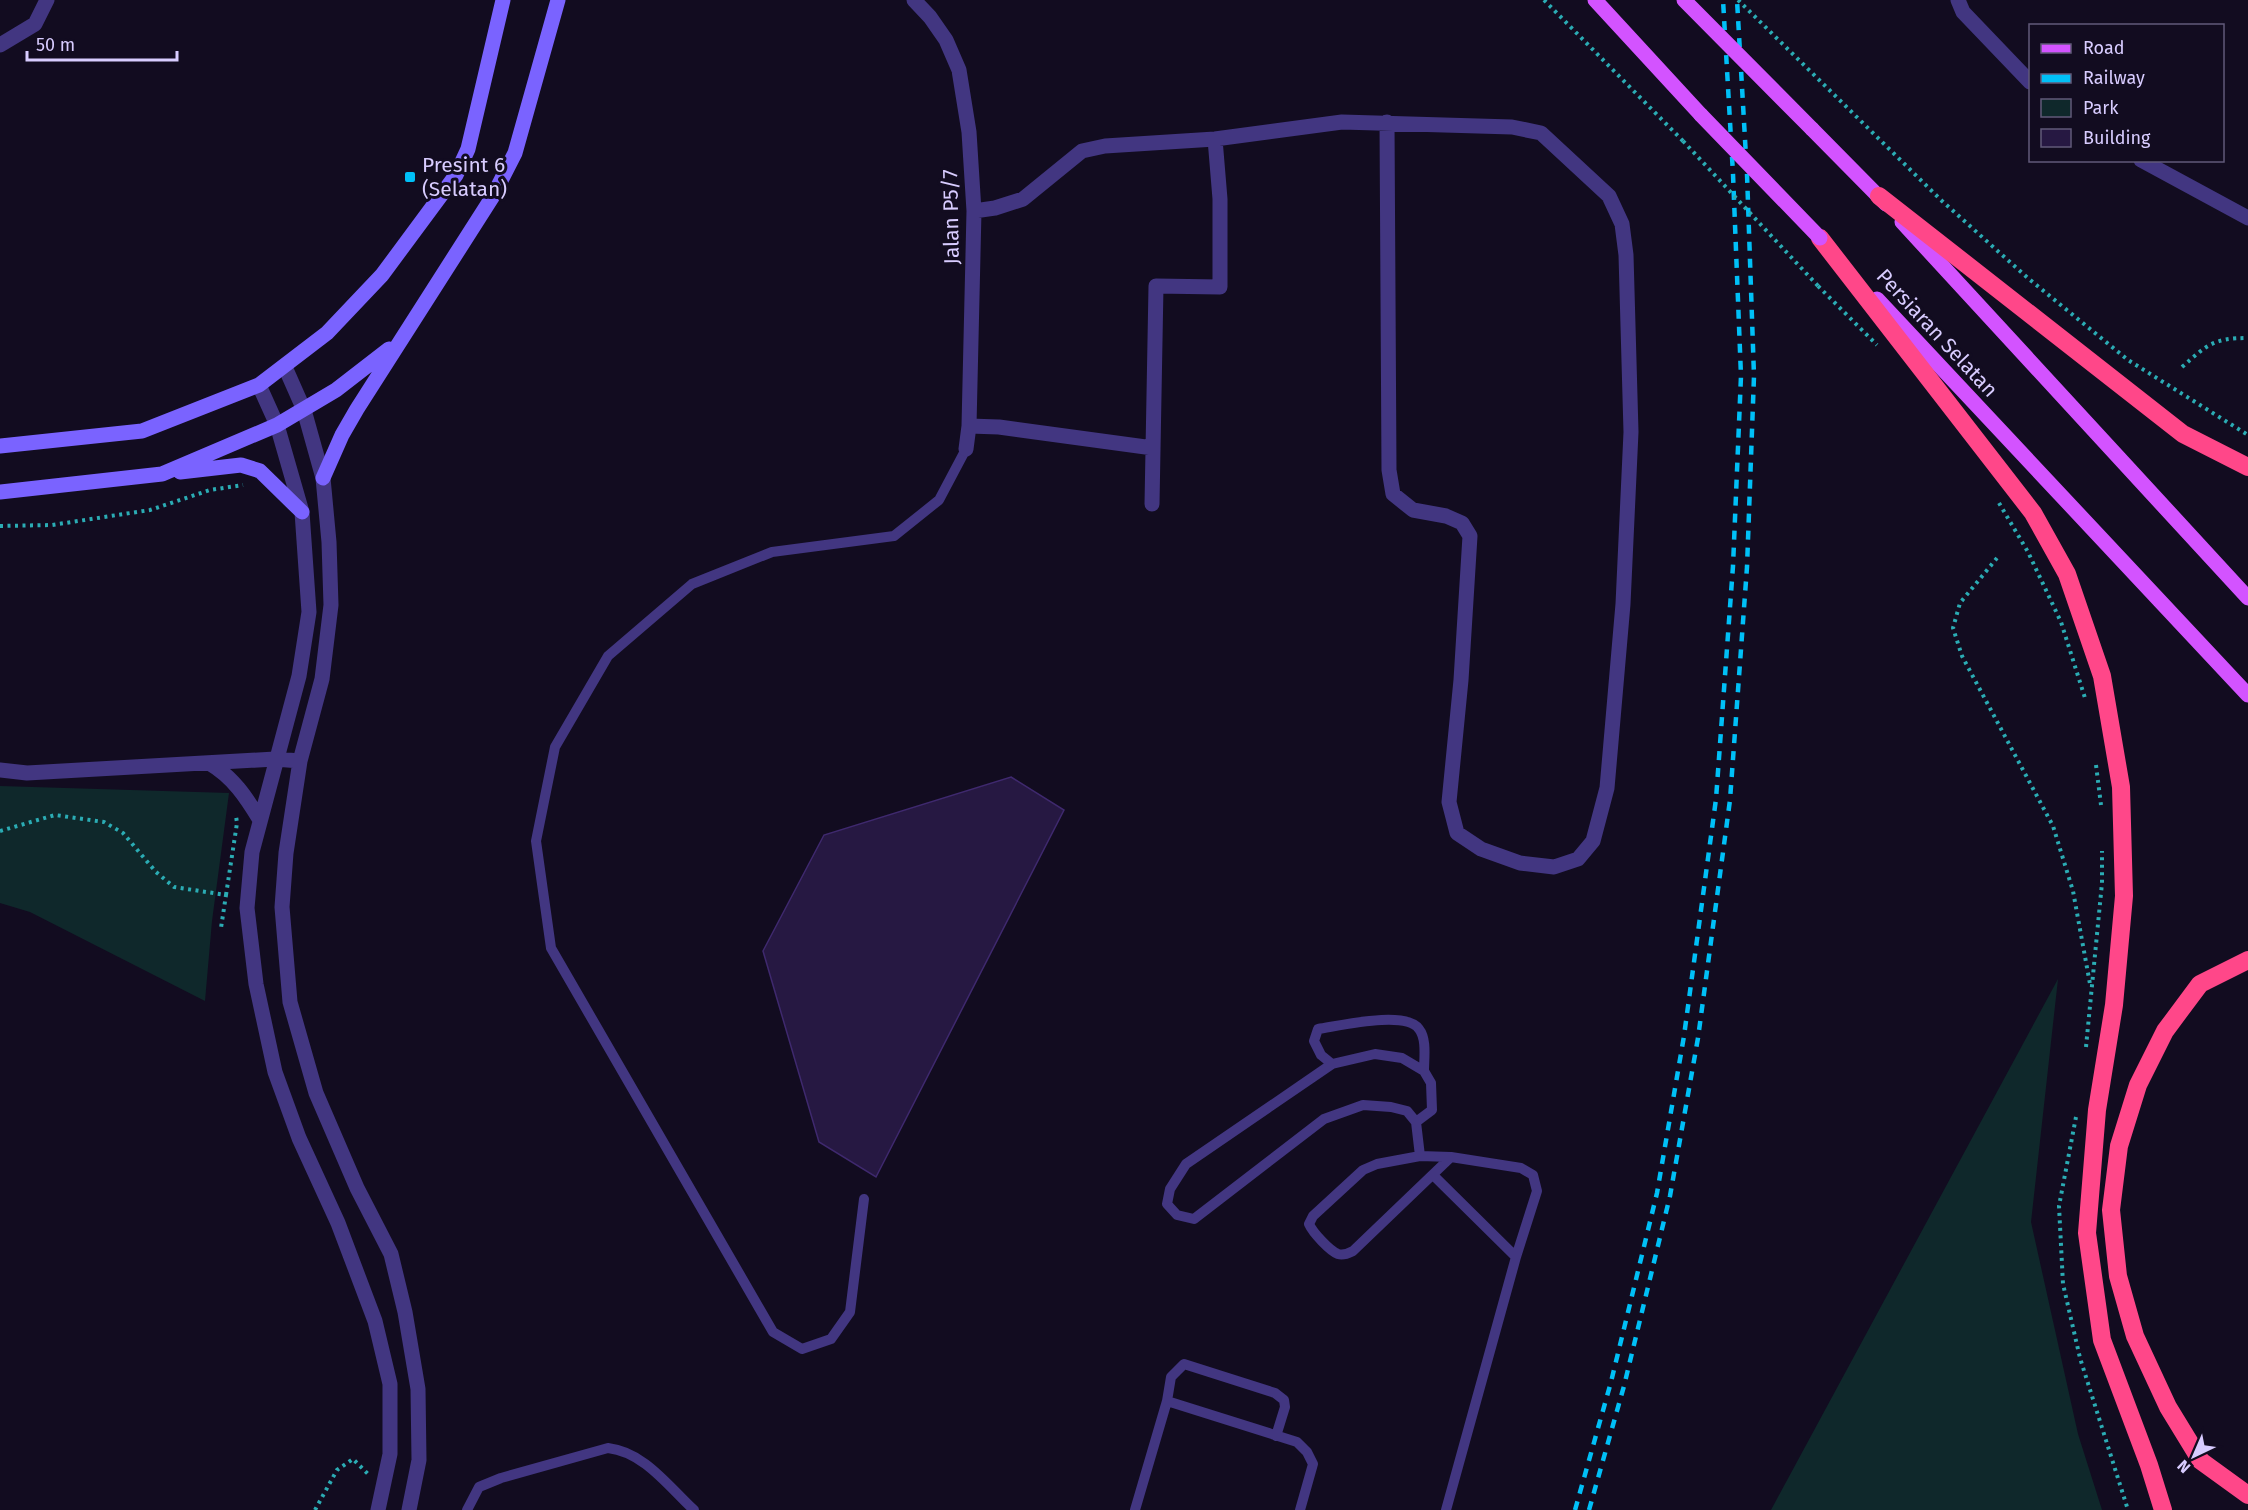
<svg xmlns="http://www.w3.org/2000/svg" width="2248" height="1510" font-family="'Fira Sans',sans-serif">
  <rect width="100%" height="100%" fill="#120c20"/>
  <!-- green -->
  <path fill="#0f282b" d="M0,786L229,793L212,921L205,1001L30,912L0,903Z
    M2058,979L2031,1222L2078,1434L2102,1510H1771Z"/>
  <!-- building -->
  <path fill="#261842" stroke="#3f296e" stroke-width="1.5" d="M1011,777L1064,810L876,1177L819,1142L763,951L824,835Z"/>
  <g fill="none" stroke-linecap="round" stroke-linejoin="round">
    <!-- path -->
    <path stroke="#2bacb4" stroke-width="4" stroke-dasharray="3 4.5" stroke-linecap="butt" d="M1544,0L1683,141
      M1738,0L1942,201L2029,279L2128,360L2248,435
      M1818,286L1877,345
      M2182,367C2207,345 2213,338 2248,338
      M1999,503L2028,552L2061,622L2085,698
      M0,526L52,525L150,510L210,490L243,485
      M1997,558L1960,603L1953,628L1962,656L2053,826L2073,891L2090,984
      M2096,765L2101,805
      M0,831L55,815L104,822L123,833L156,872L174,887L226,895L221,928
      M226,895L237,823L236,816
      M2086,1047L2102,883V851
      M2076,1117L2059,1206L2063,1284L2080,1358L2128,1510
      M315,1510L337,1470L353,1459L368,1474"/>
    <!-- lane -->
    <path stroke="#423681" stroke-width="10" d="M1332,1064L1321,1055L1314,1041L1318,1029C1339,1026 1406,1010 1419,1029C1427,1039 1424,1058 1424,1071
      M1416,1122L1432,1110L1431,1083L1424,1071L1402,1058L1375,1054L1332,1064L1186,1164L1170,1189L1167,1204L1177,1215L1194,1219L1324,1119L1363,1105L1391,1107L1407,1111L1416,1122L1420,1156
      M1433,1175L1516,1257
      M864,1199L850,1312L831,1339L802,1349L773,1332L551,948L536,841L555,747L608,656L692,584L772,552L894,536L939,500L966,449
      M1167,1401L1297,1442L1307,1452L1313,1464L1300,1510
      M467,1510L479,1487L501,1478L608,1448C644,1452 668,1486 694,1510
      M1135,1510L1167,1401L1171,1377L1184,1364L1275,1393L1284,1400L1285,1407L1276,1436
      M1446,1510L1516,1257L1537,1191L1533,1175L1521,1168L1451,1157L1420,1156L1377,1164L1363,1170L1313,1216L1309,1224C1313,1233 1330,1251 1338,1254C1344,1256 1349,1253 1353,1251L1451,1157"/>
    <!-- street -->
    <path stroke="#423681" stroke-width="15" d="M914,0L930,17L946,40L959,70L969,132L974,211L969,426L966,449
      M1958,0L1963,12L2030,82
      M0,45L35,24L47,0
      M2141,160L2248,218
      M974,211L995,208L1023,199L1082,151L1105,146L1215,139L1342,122L1512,127L1541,133L1609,196L1622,224L1626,255L1631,432L1623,604L1607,788L1593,841L1578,859L1554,867L1520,863L1481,849L1457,833L1449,802L1461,680L1470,536L1462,523L1446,516L1413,510L1393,494L1389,470L1387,122
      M285,367L304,410L323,478L329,542L331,605L322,679L300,761L286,853L282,907L290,1002L316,1093L357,1188L391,1254L405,1312L418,1389L419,1460L409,1510
      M259,385L277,425L302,512L309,612L299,676L252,852L247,908L256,984L275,1072L299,1138L338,1223L375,1321L390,1384V1454L378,1510
      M969,426L999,427L1153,448
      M1152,504L1156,286L1220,287V199L1215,139
      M209,763C233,777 246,797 260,820
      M0,770L27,773L275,759L300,761"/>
    <!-- secondary -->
    <path stroke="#7a63ff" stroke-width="15" d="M0,446L142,431L259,385L327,333L382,275L456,175L468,149L503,0
      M180,472L241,465L260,471L302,512
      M323,478L342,435L357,409L493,196L515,153L558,0
      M0,492L162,474L277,425L336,390L389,349"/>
    <!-- primary -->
    <path stroke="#d353ff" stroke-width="15" d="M1595,0L1701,115
      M1812,129L1886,204
      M1902,222L2248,598
      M1877,299L2248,695"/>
    <!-- highway -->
    <path stroke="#ff4789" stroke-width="18" d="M1879,196L2183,434L2248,467
      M1820,238L2033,513L2067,574L2102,676L2121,787L2124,896L2114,1005L2097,1110L2087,1233L2102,1340L2149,1465L2163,1510
      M2248,960L2200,984L2165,1031L2138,1085L2119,1146L2111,1210L2118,1276L2135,1336L2168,1407L2201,1461L2248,1495"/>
    <!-- rail -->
    <path stroke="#00c0f7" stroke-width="4.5" stroke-dasharray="9 8" stroke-linecap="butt" d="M1575,1510L1611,1382L1657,1193L1684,1036L1716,799L1733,566L1741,376L1733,174L1723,0
      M1589,1510L1624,1386L1670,1196L1698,1038L1730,800L1747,567L1754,376L1747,174L1737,0"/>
    <!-- path-bridge -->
    <path stroke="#2bacb4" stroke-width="4" stroke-dasharray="3 4.5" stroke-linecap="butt" d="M1683,141L1818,286"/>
    <!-- primary-bridge -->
    <path stroke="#d353ff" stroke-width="15" d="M1684,0L1812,129
      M1701,115L1820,238"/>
  </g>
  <!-- markers -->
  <rect fill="#00c0f7" stroke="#120c20" stroke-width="2" x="404" y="171" width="12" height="12" rx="3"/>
  <g text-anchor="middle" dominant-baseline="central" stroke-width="6" stroke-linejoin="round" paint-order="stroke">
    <!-- poi labels -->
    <g font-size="21" fill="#d8ccff" stroke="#120c20" text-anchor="start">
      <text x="422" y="165">Presint 6<tspan x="422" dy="24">(Selatan)</tspan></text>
    </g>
    <!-- street labels -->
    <g font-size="21" fill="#d8ccff" stroke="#120c20">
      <text transform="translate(951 217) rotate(-91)">Jalan P5/7</text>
      <text transform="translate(1937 333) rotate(47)">Persiaran Selatan</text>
    </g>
  </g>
  <!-- legend -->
  <rect x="2029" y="24" width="195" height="138" fill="#120c20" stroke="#615979" stroke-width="1.5"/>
  <rect x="2041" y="44" width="30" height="9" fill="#d353ff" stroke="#615979" stroke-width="1.5"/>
  <text x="2083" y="54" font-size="18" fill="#d8ccff">Road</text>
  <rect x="2041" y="74" width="30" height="9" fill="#00c0f7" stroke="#615979" stroke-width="1.5"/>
  <text x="2083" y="84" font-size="18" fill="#d8ccff">Railway</text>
  <rect x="2041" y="99" width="30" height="18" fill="#0f282b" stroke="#615979" stroke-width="1.5"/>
  <text x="2083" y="114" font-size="18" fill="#d8ccff">Park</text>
  <rect x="2041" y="129" width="30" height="18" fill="#261842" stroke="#615979" stroke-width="1.5"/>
  <text x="2083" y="144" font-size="18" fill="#d8ccff">Building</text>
  <!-- north arrow -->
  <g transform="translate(2194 1456) rotate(224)" stroke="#120c20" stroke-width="4.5" paint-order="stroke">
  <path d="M0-4.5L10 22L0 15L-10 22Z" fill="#d8ccff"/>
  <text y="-9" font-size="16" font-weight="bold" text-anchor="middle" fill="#d8ccff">N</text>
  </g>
  <!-- scale -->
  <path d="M27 51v9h150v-9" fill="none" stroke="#d8ccff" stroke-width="3"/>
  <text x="36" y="51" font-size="18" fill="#d8ccff" stroke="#120c20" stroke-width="4.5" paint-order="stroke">50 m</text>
</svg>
